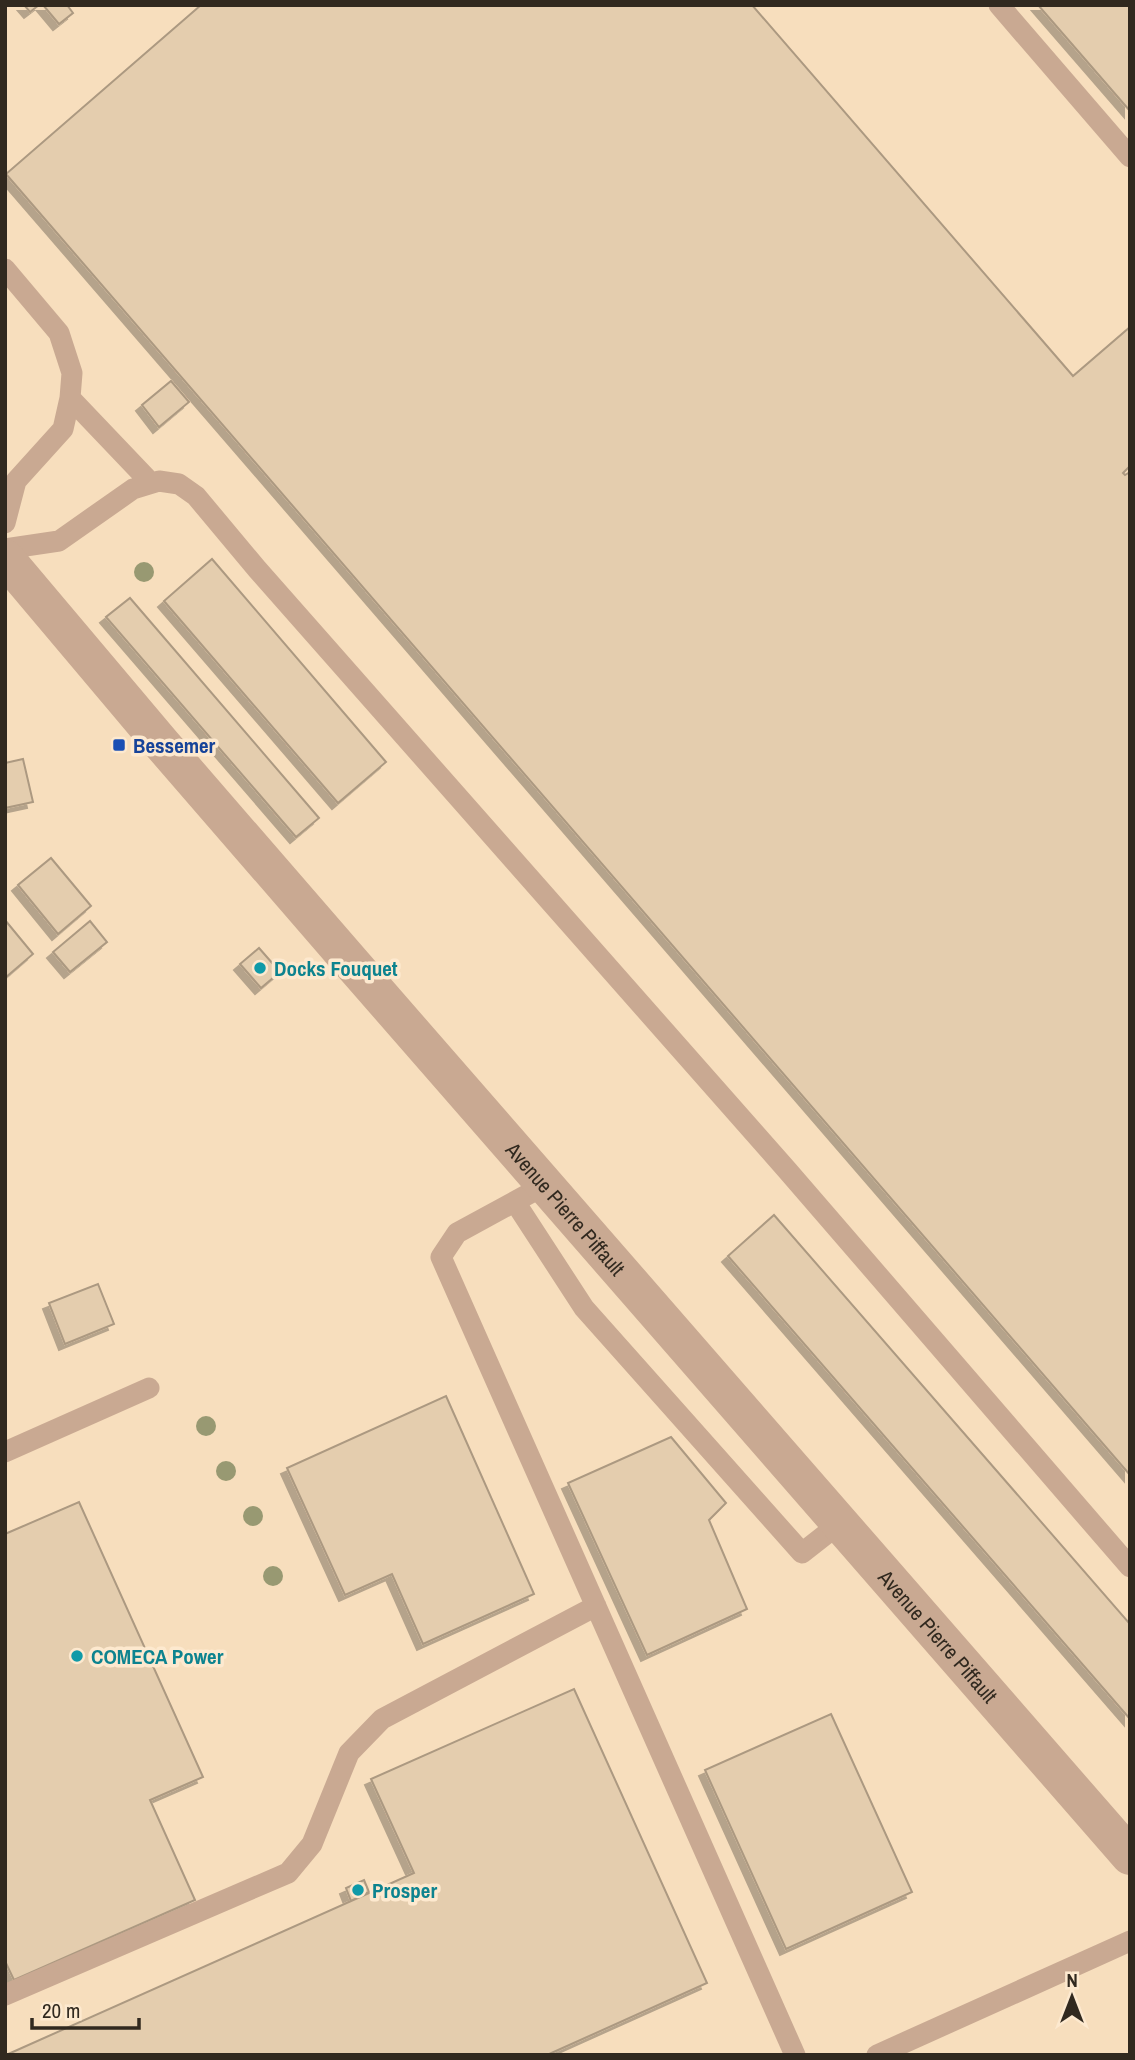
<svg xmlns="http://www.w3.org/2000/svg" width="1135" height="2060" font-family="'Archivo Narrow',sans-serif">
  <defs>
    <filter id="shadow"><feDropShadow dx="-6" dy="6" stdDeviation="0" flood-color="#0004"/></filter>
  </defs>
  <rect width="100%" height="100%" fill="#fde9cf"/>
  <!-- built -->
  <path fill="#f7debd" d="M5,5H1130V2055H5Z"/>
  <!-- building -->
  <path fill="#e4cdae" stroke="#ac9981" stroke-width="2" filter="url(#shadow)" d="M24,5H39L30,12Z
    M43,5H67L73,13L59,24Z
    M201,5H752L1073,376L1130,327V466L1123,473L1125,475L1130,472V1475L6,174Z
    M1038,5H1130V111Z
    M171,381L189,402L159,427L142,405Z
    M212,559L386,762L338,803L164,601Z
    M130,598L319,818L296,837L106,617Z
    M23,759L33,802L5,808V763Z
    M51,858L91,906L58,934L18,885Z
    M5,920L33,954L5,978Z
    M90,921L107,942L70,972L53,952Z
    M259,948L280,972L261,988L240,964Z
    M774,1215L1130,1624V1719L728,1256Z
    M98,1284L114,1324L65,1344L49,1303Z
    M446,1396L534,1594L423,1644L392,1574L345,1595L287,1468Z
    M671,1437L726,1503L709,1520L747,1609L647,1655L568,1483Z
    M79,1502L203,1777L150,1800L195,1900L14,1980L5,1961V1534Z
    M574,1689L707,1983L547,2055H6L414,1873L371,1779Z
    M831,1714L912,1892L786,1949L705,1770Z
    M364,1880L369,1892L351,1901L346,1888Z"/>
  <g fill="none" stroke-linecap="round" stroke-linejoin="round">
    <!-- lane -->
    <path stroke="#c9a992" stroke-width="21" d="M999,5L1130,157
      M5,269L59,333L72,373L70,398L63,429L16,481L5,523
      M70,398L151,483
      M5,549L59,541L133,489L159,481L179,484L196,496L257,569L787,1170L1130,1567
      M545,1185L457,1233L441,1257L795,2055
      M515,1202L584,1308L802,1553L839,1524
      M5,1452L149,1388
      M5,1995L288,1873L312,1844L349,1753L382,1719L596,1606
      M877,2055L1130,1941"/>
    <!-- street -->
    <path stroke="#c9a992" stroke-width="38" id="s1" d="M5,558L161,743L349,960L1130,1856"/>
  </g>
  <!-- trees -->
  <g fill="#989972">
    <circle cx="144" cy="572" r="10"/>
    <circle cx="206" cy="1426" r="10"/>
    <circle cx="226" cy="1471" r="10"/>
    <circle cx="253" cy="1516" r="10"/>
    <circle cx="273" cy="1576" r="10"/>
  </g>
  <!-- markers -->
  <rect fill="#1a4fb4" stroke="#fde9cf" stroke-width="2.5" x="112" y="738" width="14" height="14" rx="3.5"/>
  <g fill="#0f9aa8" stroke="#fde9cf" stroke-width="2.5">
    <circle cx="260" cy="968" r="7"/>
    <circle cx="77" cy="1656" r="7"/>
    <circle cx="358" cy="1890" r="7"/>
  </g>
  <g text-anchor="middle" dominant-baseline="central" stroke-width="7" stroke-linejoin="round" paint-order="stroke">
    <!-- transit labels -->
    <g font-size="21" font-weight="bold" fill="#164399" stroke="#fde9cf" text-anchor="start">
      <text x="133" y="745">Bessemer</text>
    </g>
    <!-- culture labels -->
    <g font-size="21" font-weight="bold" fill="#0d838f" stroke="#fde9cf" text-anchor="start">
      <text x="274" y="968">Docks Fouquet</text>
      <text x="91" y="1656">COMECA Power</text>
      <text x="372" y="1890">Prosper</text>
    </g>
    <!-- street labels -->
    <g font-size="21" fill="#31291f" stroke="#fde9cf">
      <text stroke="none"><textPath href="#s1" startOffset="859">Avenue Pierre Piffault</textPath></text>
      <text stroke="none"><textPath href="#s1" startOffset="1426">Avenue Pierre Piffault</textPath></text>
    </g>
  </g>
  <!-- border -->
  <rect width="1135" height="2060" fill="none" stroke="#31291f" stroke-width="14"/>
  <!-- north arrow -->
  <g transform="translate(1072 1997)" stroke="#fde9cf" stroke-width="5" paint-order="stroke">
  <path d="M0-5L12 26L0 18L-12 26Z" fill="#31291f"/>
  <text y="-10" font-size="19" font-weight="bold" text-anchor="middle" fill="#31291f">N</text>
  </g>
  <!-- scale -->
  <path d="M32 2018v10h107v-10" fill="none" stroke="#31291f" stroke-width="3.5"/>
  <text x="42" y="2018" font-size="21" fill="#31291f" stroke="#fde9cf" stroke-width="5" paint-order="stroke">20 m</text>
</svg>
